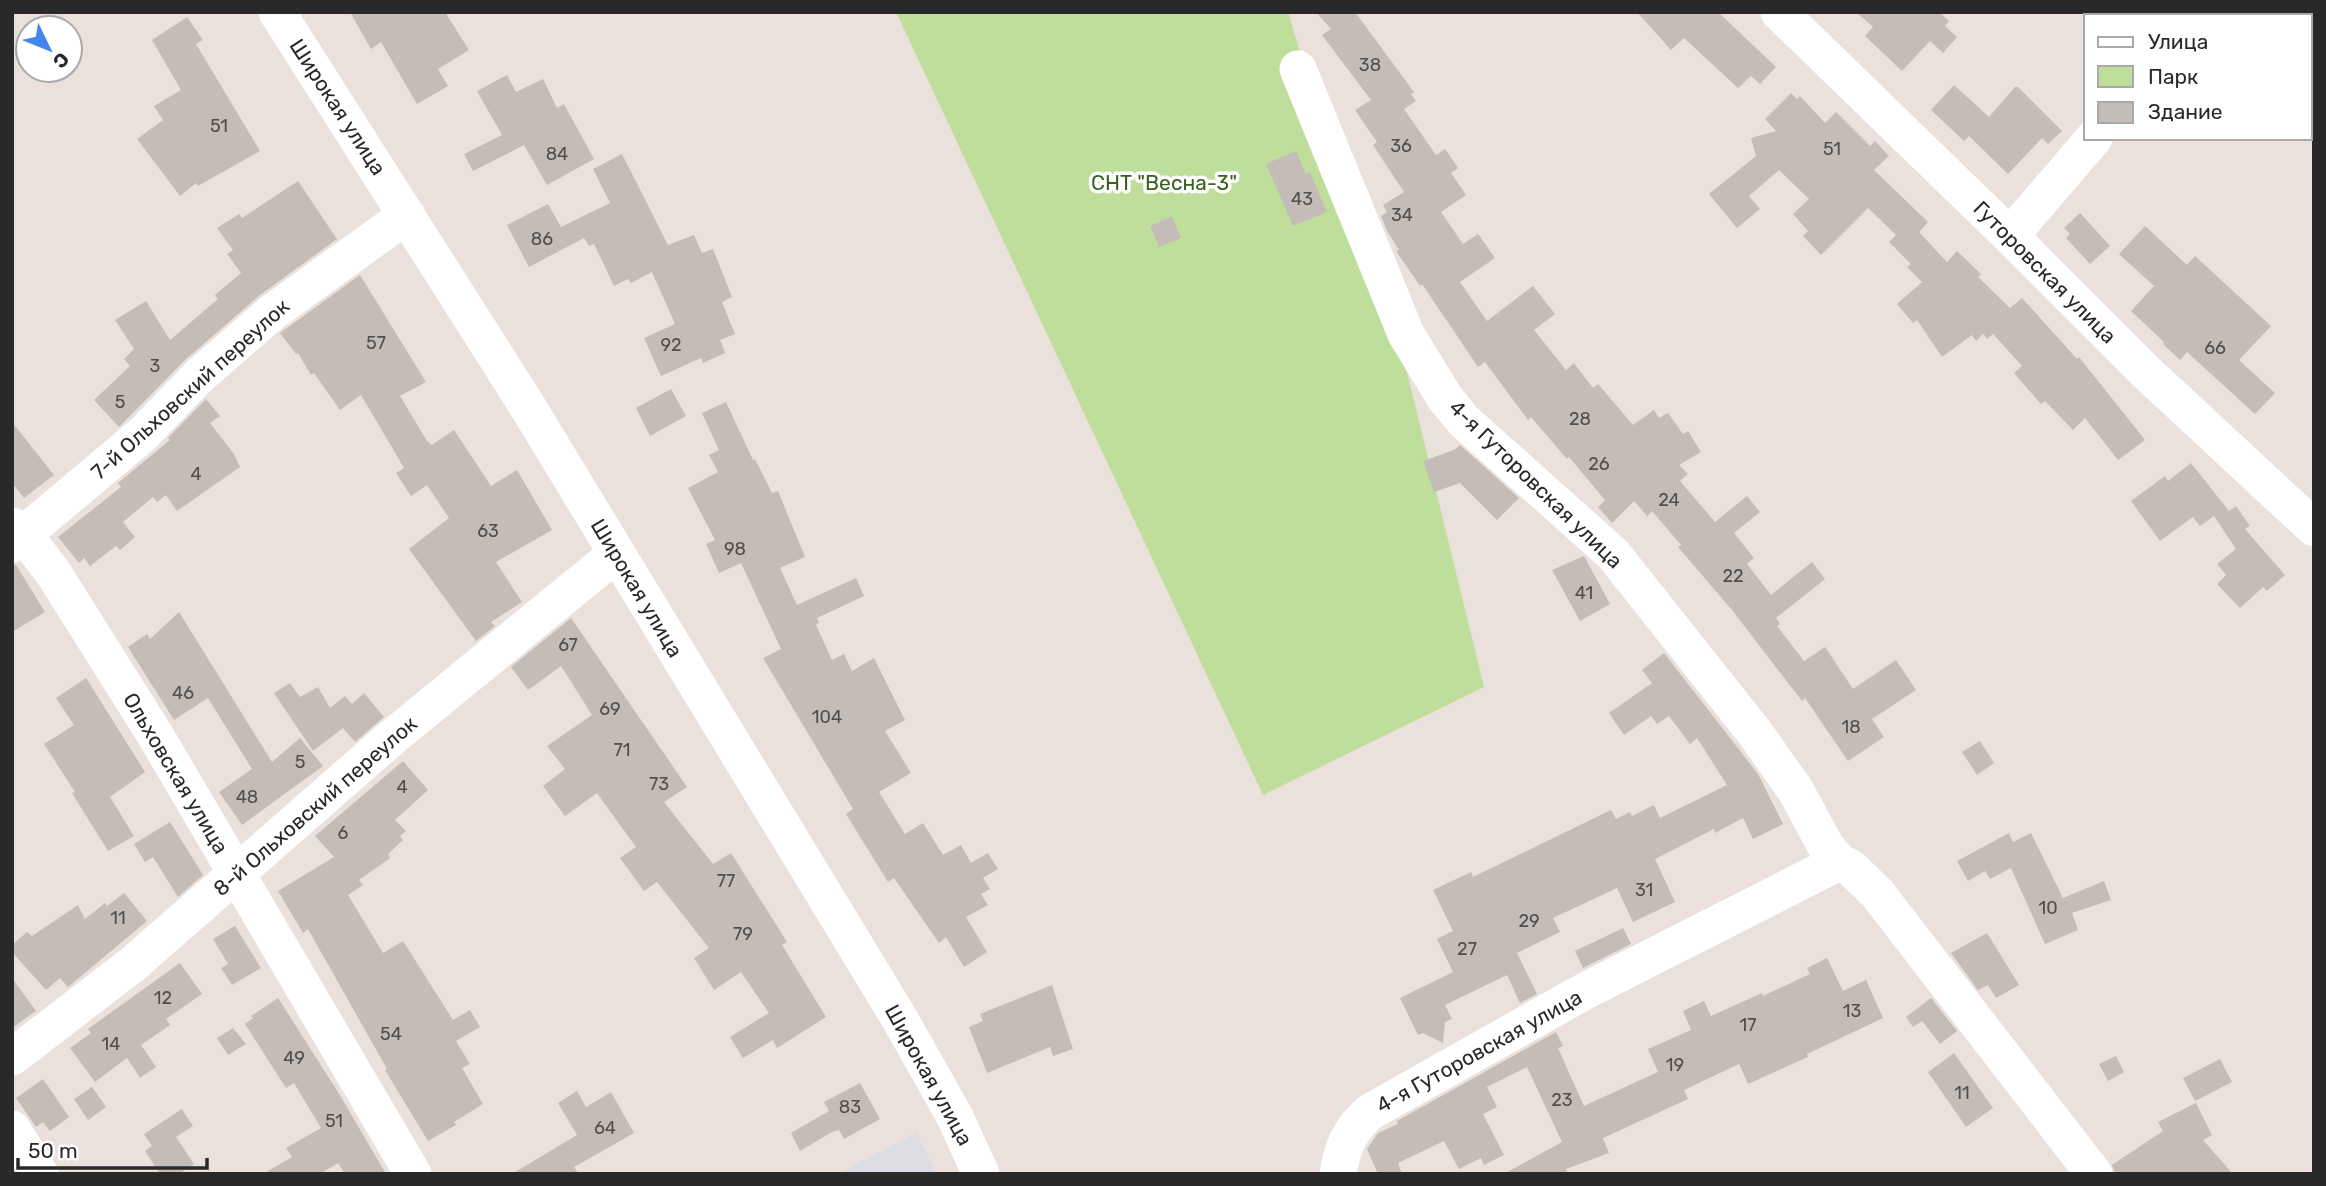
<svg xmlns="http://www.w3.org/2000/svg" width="2326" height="1186" font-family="Rubik,sans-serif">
  <rect width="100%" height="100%" fill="#eae1dc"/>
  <!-- industrial -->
  <path fill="#dcdce3" d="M917,1133L936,1174H837Z"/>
  <!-- green -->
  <path fill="#bfde9b" d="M896,12H1288L1304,66L1407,372L1484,687L1263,795Z"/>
  <!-- building -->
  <path fill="#c3bcb7" d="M350,12H445L469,50L438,69L448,86L417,104L381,42L371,49Z
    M1316,12H1355L1414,92L1411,94L1416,101L1404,109L1436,155L1445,149L1458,168L1451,173L1466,195L1441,212L1463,244L1478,234L1495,258L1460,282L1487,321L1533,286L1555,314L1534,330L1566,370L1574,363L1593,388L1598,384L1633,425L1654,410L1659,418L1668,413L1683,434L1688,431L1701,452L1679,465L1688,474L1680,481L1715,522L1747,496L1760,512L1734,533L1754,558L1747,564L1771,595L1812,562L1825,579L1776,618L1780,624L1777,626L1804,661L1825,647L1853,689L1896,660L1916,690L1872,719L1884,737L1848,761L1805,698L1802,701L1732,610L1678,547L1681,545L1652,511L1647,516L1634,501L1612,523L1598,507L1605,500L1569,457L1567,459L1531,417L1528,420L1485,362L1478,367L1422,284L1420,286L1396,251L1399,250L1387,231L1381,216L1387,212L1383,205L1404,192L1373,145L1377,142L1355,110L1371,100L1322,35L1331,29Z
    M1637,12H1718L1776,67L1760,84L1751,76L1738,88L1684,38L1671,50Z
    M1856,12H1939L1949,21L1945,26L1957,37L1943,53L1930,41L1902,71L1865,36L1873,27Z
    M187,17L203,40L196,44L260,151L198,186L196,183L180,196L137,139L163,120L154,106L181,90L152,40Z
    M507,75L516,92L543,79L557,108L564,104L594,159L547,185L524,145L473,171L464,154L502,135L477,91Z
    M1954,85L1989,117L2015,87H2018L2062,131L2048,144L2042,138L2008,174L1969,136L1964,141L1931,110Z
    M1791,93L1797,99L1800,96L1825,123L1836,112L1870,146L1875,141L1889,156L1874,170L1928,222L1919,232L1947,262L1957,251L1981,274L1978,277L2010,308L2022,298L2077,359L2079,357L2145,440L2118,460L2085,418L2073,430L2045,401L2041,404L2014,373L2022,366L1993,334L1987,339L1983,334L1976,341L1972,335L1942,357L1917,320L1913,323L1897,304L1922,282L1907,267L1911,264L1889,242L1896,235L1868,208L1821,255L1803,236L1808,231L1793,214L1809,199L1779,170L1749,196L1760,209L1737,228L1709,194L1756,156L1751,138L1776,131L1765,119Z
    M1296,151L1306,174L1310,172L1327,212L1293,226L1266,164Z
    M622,154L668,245L694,235L702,253L713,249L732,297L722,302L735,334L720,340L725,353L703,363L701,358L661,376L644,338L675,324L652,272L631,283L628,279L614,286L594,244L589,246L584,238L529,267L507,225L548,204L561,227L610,203L593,169Z
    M298,181L337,239L260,295L185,360L119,427L94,400L130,366L124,359L134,349L115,320L146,301L170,340L218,299L215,295L241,273L227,254L233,250L217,228L239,214L242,218Z
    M2080,213L2110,246L2090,264L2066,238L2070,234L2064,228Z
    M1172,216L1181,238L1159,247L1150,226Z
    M2145,226L2187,265L2195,256L2271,326L2239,360L2275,393L2255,414L2187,352L2180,360L2163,344L2164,342L2131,311L2154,286L2119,254Z
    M360,275L426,382L400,396L427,441L432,445L454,430L491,486L517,470L552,530L496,562L522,602L491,622L495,626L476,641L409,549L449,518L427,485L411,496L396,473L404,468L361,395L340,410L314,373L311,375L298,353L296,354L280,333Z
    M671,389L686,416L650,436L636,408Z
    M206,399L220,416L210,423L234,454L240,467L177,511L166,495L157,502L153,497L123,522L135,537L120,550L116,546L90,566L84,558L79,563L58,537L121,487L118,483L170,440L168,438Z
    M726,402L753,460L755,459L772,493L778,491L805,557L780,568L797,605L856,578L864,596L817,618L819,623L816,625L832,660L844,654L852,671L874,658L905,720L885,731L911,773L879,792L905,834L923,823L943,855L961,845L971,863L988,853L998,869L983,878L990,889L981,894L988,905L966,917L987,952L964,967L946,937L939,943L894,878L888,882L846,814L853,809L763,658L781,649L741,563L719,573L706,544L715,540L688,488L718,472L709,455L719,450L702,413Z
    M12,422L54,475L24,498L12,483Z
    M1460,445L1519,498L1497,520L1460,483L1434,492L1423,461L1454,450Z
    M2191,463L2229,511L2236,506L2250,526L2245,529L2285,575L2267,591L2263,587L2240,608L2217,584L2226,575L2217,564L2236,549L2214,516L2200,526L2193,517L2160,541L2131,501L2165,476L2168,481Z
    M1584,556L1610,604L1580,621L1552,570Z
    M12,564L16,565L45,612L12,632Z
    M179,612L272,762L300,738L323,766L242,825L219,792L252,769L208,698L174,720L128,647L147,634L150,639Z
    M571,618L687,787L664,802L713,864L731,853L787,942L782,945L826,1017L777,1048L773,1040L743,1058L730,1037L769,1013L741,972L714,990L694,958L709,948L657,882L644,891L620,858L636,847L597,793L565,816L543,786L565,769L547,746L592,715L561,666L528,690L511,667Z
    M1664,653L1758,774L1783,824L1753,839L1743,818L1715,833L1714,829L1655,859L1675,902L1633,922L1617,888L1553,918L1560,932L1517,953L1537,994L1520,1003L1507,975L1445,1005L1452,1019L1445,1022L1443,1043L1423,1033L1418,1035L1400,998L1453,972L1437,939L1453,931L1433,890L1471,872L1473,877L1611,810L1616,819L1630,812L1632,816L1654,805L1660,818L1727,785L1697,738L1690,744L1669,716L1657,724L1651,716L1624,735L1609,713L1652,683L1642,670Z
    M86,678L145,772L110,797L134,836L108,851L72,793L75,792L44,744L74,725L56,698Z
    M290,683L300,697L318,687L330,708L345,696L352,704L364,693L384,717L355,742L343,728L313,751L274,693Z
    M1980,741L1994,763L1977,775L1962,752Z
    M403,761L428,790L395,820L406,831L400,836L403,840L388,854L390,858L359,880L363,885L348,895L383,953L403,941L453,1020L470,1010L480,1027L456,1041L470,1064L462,1068L483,1104L454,1122L456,1125L428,1141L385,1070L387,1069L308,929L303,933L278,891L334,857L315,836Z
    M170,822L203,875L178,897L153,857L145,862L134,844Z
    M2009,833L2013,842L2031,833L2063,898L2104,881L2111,900L2072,913L2078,930L2045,944L2011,868L1990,879L1985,871L1968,881L1957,861Z
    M124,893L147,921L68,987L60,978L46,990L12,952V945L27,932L32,936L78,905L85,919L105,903L107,906Z
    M235,926L261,968L232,985L221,968L228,964L213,939Z
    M1623,928L1631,944L1583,968L1575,951Z
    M1987,933L2019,985L1996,998L1988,985L1978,990L1951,953Z
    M1827,958L1843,991L1866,980L1883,1018L1807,1054L1808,1057L1748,1084L1739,1064L1684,1090L1688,1099L1603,1138L1609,1153L1566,1169L1568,1174H1504L1562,1142L1527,1067L1487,1087L1497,1107L1483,1114L1504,1155L1484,1165L1481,1158L1459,1169L1444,1141L1398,1163L1402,1174H1378L1367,1149L1378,1133L1398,1124L1397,1121L1556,1032L1563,1046L1558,1048L1584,1106L1658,1072L1648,1049L1691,1030L1683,1011L1704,1001L1711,1016L1762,993L1763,996L1810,974L1807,968Z
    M180,963L202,994L166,1019L170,1025L141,1045L156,1067L140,1078L127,1058L95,1082L70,1048L91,1033L88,1029Z
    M12,978L36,1011L12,1028Z
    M1052,985L1073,1049L1053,1056L1050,1047L987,1073L969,1027L983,1021L980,1014Z
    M278,998L338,1092L386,1174H345L338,1163L320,1174H263L292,1157L286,1148L321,1128L294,1083L286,1088L245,1024L253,1018L251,1016Z
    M1931,998L1957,1031L1940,1044L1922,1021L1913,1027L1906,1017Z
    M233,1028L246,1044L228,1055L217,1038Z
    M1954,1053L1993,1108L1966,1127L1928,1072Z
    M2116,1056L2124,1072L2108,1081L2099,1064Z
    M2220,1059L2232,1082L2195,1101L2183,1078Z
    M43,1079L69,1117L50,1131L43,1122L36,1127L16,1098Z
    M860,1083L880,1119L844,1139L839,1130L832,1132L800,1151L791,1133L829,1111L824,1102Z
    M92,1087L106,1107L88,1120L74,1099Z
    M577,1091L586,1107L611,1092L634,1133L574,1167L579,1174H512L577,1135L558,1103Z
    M2196,1103L2212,1135L2203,1140L2233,1174H2115L2112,1165L2163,1131L2158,1122Z
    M182,1109L193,1126L176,1137L194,1164L179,1174H160L145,1151L152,1146L144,1134Z"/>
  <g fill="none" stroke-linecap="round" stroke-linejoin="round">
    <!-- minor -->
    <path stroke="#fff" stroke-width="37" d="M277,12L526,404L898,1016L954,1115L981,1174
      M1779,12L2010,236L2145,371L2314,528
      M2200,16L2203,12
      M1298,69L1406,334L1445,398L1464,421L1613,554L1755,733L1796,791L1825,845L1839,862L1851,868L1877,893L2094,1174
      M2010,236L2094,138
      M12,526L35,549L54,574L157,738L413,1174
      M12,544L143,434L199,376L274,311L407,215
      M12,1057L133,964L390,739L616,554
      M12,1129L40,1174
      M1338,1174C1342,1148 1350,1129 1370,1112L1585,991L1839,862"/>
  </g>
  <g text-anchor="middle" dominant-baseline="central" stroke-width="7" stroke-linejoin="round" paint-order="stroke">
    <!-- number labels -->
    <g font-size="18" fill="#504e4c">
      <text x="1370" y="65">38</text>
      <text x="219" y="126">51</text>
      <text x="1401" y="146">36</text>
      <text x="1832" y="149">51</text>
      <text x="557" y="154">84</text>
      <text x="1302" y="199">43</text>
      <text x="1402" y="215">34</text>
      <text x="542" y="239">86</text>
      <text x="376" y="343">57</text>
      <text x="671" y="345">92</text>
      <text x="2215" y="348">66</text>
      <text x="155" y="366">3</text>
      <text x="120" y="402">5</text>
      <text x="1580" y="419">28</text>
      <text x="1599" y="464">26</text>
      <text x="196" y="474">4</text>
      <text x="1669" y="500">24</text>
      <text x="488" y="531">63</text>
      <text x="735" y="549">98</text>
      <text x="1733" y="576">22</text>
      <text x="1584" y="593">41</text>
      <text x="568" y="645">67</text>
      <text x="183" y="693">46</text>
      <text x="610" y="709">69</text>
      <text x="827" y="717">104</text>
      <text x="1851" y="727">18</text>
      <text x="622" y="750">71</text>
      <text x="300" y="762">5</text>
      <text x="659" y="784">73</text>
      <text x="402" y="787">4</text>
      <text x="247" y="797">48</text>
      <text x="343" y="833">6</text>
      <text x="726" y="881">77</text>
      <text x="1644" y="890">31</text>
      <text x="2048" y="908">10</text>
      <text x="118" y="918">11</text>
      <text x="1529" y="921">29</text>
      <text x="743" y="934">79</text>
      <text x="1467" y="949">27</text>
      <text x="163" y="998">12</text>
      <text x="1852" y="1011">13</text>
      <text x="1748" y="1025">17</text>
      <text x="391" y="1034">54</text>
      <text x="111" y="1044">14</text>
      <text x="294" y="1058">49</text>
      <text x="1675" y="1065">19</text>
      <text x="1962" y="1093">11</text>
      <text x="1562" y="1100">23</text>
      <text x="850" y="1107">83</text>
      <text x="334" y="1121">51</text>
      <text x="605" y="1128">64</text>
    </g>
    <!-- street labels -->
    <g font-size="21" fill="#292929" stroke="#fff">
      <text transform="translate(338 107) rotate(57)">Широкая улица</text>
      <text transform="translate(2045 272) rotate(45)">Гуторовская улица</text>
      <text transform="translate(190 389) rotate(-42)">7-й Ольховский переулок</text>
      <text transform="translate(1536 484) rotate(44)">4-я Гуторовская улица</text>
      <text transform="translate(637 588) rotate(59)">Широкая улица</text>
      <text transform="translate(176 773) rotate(59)">Ольховская улица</text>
      <text transform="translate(315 806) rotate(-41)">8-й Ольховский переулок</text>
      <text transform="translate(1479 1051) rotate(-29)">4-я Гуторовская улица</text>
      <text transform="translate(929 1075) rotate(61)">Широкая улица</text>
    </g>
    <!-- park labels -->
    <g font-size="21" fill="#39611e" stroke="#fff">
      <text x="1164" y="182">СНТ "Весна-3"</text>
    </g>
  </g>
  <!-- border -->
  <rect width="2326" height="1186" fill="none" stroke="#292929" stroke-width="28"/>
  <!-- legend -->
  <rect x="2084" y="14" width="228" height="126" fill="#ffffff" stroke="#a9a9a9" stroke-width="2"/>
  <rect x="2098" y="37" width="35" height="10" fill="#ffffff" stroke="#a9a9a9" stroke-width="2"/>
  <text x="2148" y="49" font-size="21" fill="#292929">Улица</text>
  <rect x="2098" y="66" width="35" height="21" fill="#bfde9b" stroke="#a9a9a9" stroke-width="2"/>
  <text x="2148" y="84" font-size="21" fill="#292929">Парк</text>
  <rect x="2098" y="102" width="35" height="21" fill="#c3bcb7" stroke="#a9a9a9" stroke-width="2"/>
  <text x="2148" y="119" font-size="21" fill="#292929">Здание</text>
  <!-- north arrow -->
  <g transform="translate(49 49) rotate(133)"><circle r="33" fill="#ffffff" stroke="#a9a9a9" stroke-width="2"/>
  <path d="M0-5L12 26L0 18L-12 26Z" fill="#4586ed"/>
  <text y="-10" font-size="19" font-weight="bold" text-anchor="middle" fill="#292929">С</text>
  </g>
  <!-- scale -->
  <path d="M18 1158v10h189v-10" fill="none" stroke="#292929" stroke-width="3.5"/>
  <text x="28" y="1158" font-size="21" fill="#292929" stroke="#ffffff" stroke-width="5" paint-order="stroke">50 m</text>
</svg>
